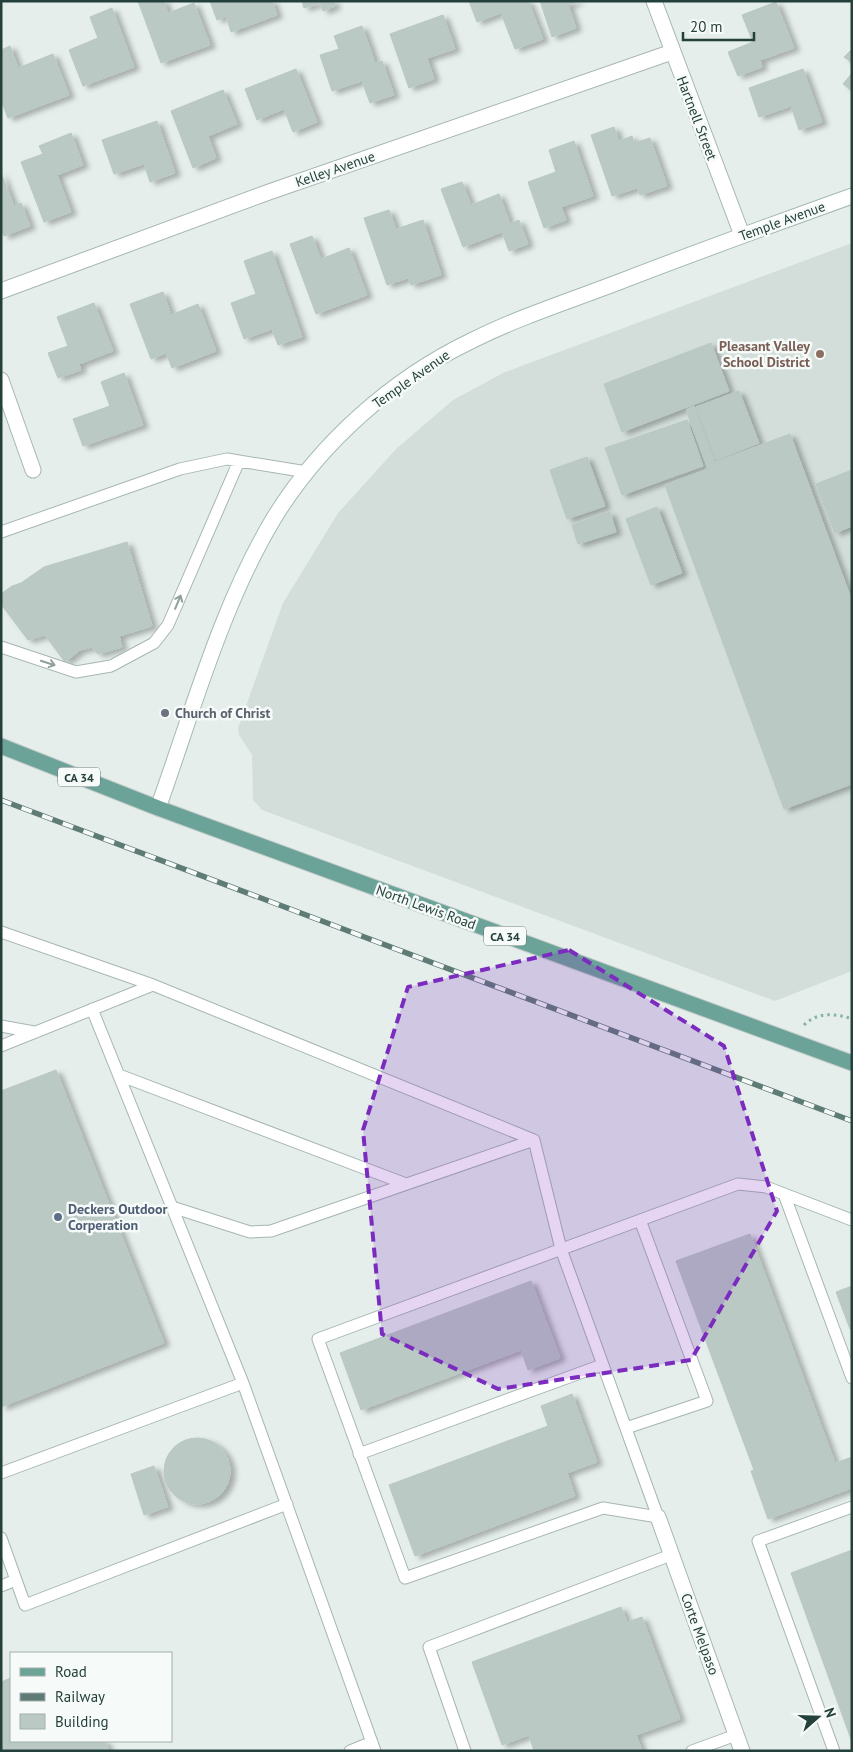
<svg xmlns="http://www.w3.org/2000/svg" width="853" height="1752" font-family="'PT Sans',sans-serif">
  <defs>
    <filter id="shadow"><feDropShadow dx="5.5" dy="3" stdDeviation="2.5" flood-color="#0004"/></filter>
  </defs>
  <rect width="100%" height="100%" fill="#e5eeeb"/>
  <!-- built -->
  <path fill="#d3deda" d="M852,243V971L775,1001L262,810L253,800L252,755L239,735L238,728L283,603L338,513L396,449L453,400L505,372Z"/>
  <!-- building -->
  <path fill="#bac9c4" stroke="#b8c8c2" filter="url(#shadow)" d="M138,1H164L168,13L194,3L210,45L161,63Z
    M210,1H272L277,15L231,32L226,16L217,20Z
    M302,1H333L335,6L323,11L320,3L304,8Z
    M469,1H528L543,39L515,49L501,13L477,22Z
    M540,1H578L568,5L576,28L552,37Z
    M776,2L794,48L760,60L762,67L738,76L728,52L753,42L742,15Z
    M112,8L134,67L83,86L69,50L98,38L90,17Z
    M443,15L455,49L427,58L434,79L409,88L390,34Z
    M362,26L375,63L382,61L394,95L370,103L362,81L332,91L320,55L339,49L334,36Z
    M10,46L18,68L53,54L69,95L8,118L1,100V50Z
    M852,49V63L844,57Z
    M296,69L317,122L293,132L284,109L257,120L245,89Z
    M803,69L822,122L799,130L791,106L759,117L749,88Z
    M852,73V91L843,84Z
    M223,90L237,124L208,136L216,158L193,168L171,111Z
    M157,121L175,173L150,182L144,164L114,174L102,140Z
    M614,127L619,141L632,136L634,143L650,138L667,186L640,195L637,188L612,196L591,135Z
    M71,133L83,165L57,175L71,212L44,222L21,162L43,154L39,146Z
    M574,141L593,196L561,207L566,220L544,228L528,182L556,172L549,150Z
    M1,173L14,206L21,203L30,226L4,236L1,228Z
    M462,182L471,205L499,194L510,224L519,220L528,244L509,251L502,232L463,247L441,189Z
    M389,210L396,229L423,220L441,275L411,285L408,278L387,285L364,218Z
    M312,236L321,259L349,248L367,295L316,314L290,244Z
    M272,251L302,337L278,345L272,329L244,339L231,303L256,294L244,261Z
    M163,292L171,315L198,304L216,351L172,368L166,353L151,359L130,304Z
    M94,303L113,351L79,364L81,370L58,378L48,353L68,346L57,317Z
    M711,343L729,391L622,432L604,384Z
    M124,373L143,425L83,446L73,419L110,406L101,382Z
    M739,391L759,443L716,460L696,407Z
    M694,406L715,462L790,434L852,601V784L784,809L665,485L708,469L686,410Z
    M687,420L703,466L622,495L605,448Z
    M587,457L605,506L567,519L550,470Z
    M852,470V526L835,533L816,484Z
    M657,507L682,573L651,585L626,519Z
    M610,512L616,532L578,544L572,525Z
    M127,542L152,626L119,636L122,647L98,654L92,647L80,650L65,662L45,635L28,640L1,604V594L12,586L21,583L44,567Z
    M56,1070L164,1343L1,1407V1091Z
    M750,1234L835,1463L852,1457V1488L768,1519L751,1471L754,1470L676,1261Z
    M531,1281L560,1358L528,1370L521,1350L361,1410L340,1353Z
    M852,1286V1329H850L836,1292Z
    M572,1394L597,1462L567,1473L575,1496L415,1556L389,1485L548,1426L541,1406Z
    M164 1471a33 33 0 1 1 66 0a33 33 0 1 1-66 0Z
    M154,1466L168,1507L144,1515L131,1474Z
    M852,1550V1742L791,1573Z
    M621,1607L627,1622L642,1617L680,1719L636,1735L642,1751H534L529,1735L502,1745L472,1662Z
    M11,1678V1741H105L109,1751H1V1682Z"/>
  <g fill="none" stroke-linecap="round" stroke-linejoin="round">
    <defs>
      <path id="service" d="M1,532L180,469L227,459L307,472
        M1,647L76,672L111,666L154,643L168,625L239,461
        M1,932L153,985L534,1140
        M92,1009L243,1383
        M1,1026L34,1032
        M1,1046L153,985
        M119,1075L406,1184
        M534,1140L561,1249L658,1517L603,1508L405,1578L318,1339L738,1184L766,1187L852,1220
        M784,1194L852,1378
        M172,1207L250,1232L271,1231L534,1140
        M626,1428L707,1401L640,1220
        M359,1454L602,1365
        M1,1473L243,1383L375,1751
        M1,1538L25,1605L287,1504
        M1,1586L16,1580
        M350,1751L372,1742
        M465,1751L429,1647L671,1555
        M692,1751L736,1735
        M834,1751L758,1541L852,1507"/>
      <path id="minor" d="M654,1L742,235
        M1,291L269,192L672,52
        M1,380L33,470
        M658,1517L742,1751"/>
      <path id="secondary" d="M158,808C192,713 222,604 274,518C320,443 392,379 471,341C519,317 569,301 619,282C696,252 774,224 852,196"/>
      <path id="primary" d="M1,746L158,808L852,1063"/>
    </defs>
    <!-- service casing -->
    <use href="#service" stroke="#a7b6b3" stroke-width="13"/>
    <!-- minor casing -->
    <use href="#minor" stroke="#a7b6b3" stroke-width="17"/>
    <!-- secondary casing -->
    <use href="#secondary" stroke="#a4bab4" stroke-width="17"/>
    <!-- primary casing -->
    <use href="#primary" stroke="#c2cac8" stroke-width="17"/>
    <!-- path -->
    <path stroke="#86b1a7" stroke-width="3" stroke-dasharray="2.5 4" stroke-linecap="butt" d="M804,1025C817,1012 835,1013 852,1019"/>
    <!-- service -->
    <use href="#service" stroke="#fff" stroke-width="11"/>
    <!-- minor -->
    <use href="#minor" stroke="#fff" stroke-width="15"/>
    <!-- secondary -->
    <use href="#secondary" stroke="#fff" stroke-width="15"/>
    <!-- primary -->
    <use href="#primary" stroke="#6ba399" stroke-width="15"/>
    <defs>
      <path id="rail" d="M1,800L852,1121"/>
    </defs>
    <!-- rail casing -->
    <use href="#rail" stroke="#5f7b76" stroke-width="5.5"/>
    <!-- rail -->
    <use href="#rail" stroke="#f6faf8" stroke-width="4" stroke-dasharray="11" stroke-linecap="butt"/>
  </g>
  <!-- one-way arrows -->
  <defs><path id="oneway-shaft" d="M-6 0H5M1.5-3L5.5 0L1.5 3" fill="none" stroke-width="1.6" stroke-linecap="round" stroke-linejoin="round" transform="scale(1.25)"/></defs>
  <g stroke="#92a09d">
    <use href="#oneway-shaft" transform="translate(178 602) rotate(-67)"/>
    <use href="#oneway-shaft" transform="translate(48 663) rotate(18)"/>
  </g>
  <!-- marked area -->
  <path fill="#7b2cbf" fill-opacity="0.2" stroke="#7b2cbf" stroke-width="4" stroke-dasharray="10 6" stroke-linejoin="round" d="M569,950L724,1046L777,1211L691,1360L498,1389L382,1334L363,1130L408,987Z"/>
  <!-- markers -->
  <circle fill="#8d6e63" stroke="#f6faf8" stroke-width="2" cx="820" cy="354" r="5"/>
  <circle fill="#6b7280" stroke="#f6faf8" stroke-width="2" cx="165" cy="713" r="5"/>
  <circle fill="#5c6f8a" stroke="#f6faf8" stroke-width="2" cx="58" cy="1217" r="5"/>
  <g text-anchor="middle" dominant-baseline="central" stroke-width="5" stroke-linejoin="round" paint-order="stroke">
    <!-- shield labels -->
    <g fill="#f6faf8" stroke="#637874" stroke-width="1">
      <rect x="58" y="767.5" width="42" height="19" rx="4"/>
      <rect x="484" y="926.5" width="42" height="19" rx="4"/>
    </g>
    <g font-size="12" font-weight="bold" fill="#24403b">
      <text x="79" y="777">CA 34</text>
      <text x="505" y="936">CA 34</text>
    </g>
    <!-- street labels -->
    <g font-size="14" fill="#24403b" stroke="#f6faf8">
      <text transform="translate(697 118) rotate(69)">Hartnell Street</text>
      <text transform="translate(335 169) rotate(-19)">Kelley Avenue</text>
      <text transform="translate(782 221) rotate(-20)">Temple Avenue</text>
      <text transform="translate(411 379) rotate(-35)">Temple Avenue</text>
      <text transform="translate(426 907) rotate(20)">North Lewis Road</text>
      <text transform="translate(700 1634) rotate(70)">Corte Melpaso</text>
    </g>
    <!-- education labels -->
    <g font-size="14" font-weight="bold" fill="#785e54" stroke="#f6faf8" text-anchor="end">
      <text x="810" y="346">Pleasant Valley<tspan x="810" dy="16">School District</tspan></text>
    </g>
    <!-- worship labels -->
    <g font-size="14" font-weight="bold" fill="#5b616d" stroke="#f6faf8" text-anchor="start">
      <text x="175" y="713">Church of Christ</text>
    </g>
    <!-- service labels -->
    <g font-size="14" font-weight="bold" fill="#4e5e75" stroke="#f6faf8" text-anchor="start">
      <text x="68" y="1209">Deckers Outdoor<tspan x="68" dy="16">Corperation</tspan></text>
    </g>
  </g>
  <!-- border -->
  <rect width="853" height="1752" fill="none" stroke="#24403b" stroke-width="5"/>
  <!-- legend -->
  <rect x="10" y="1652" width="162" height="90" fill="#f6faf8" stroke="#a2b0ac"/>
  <rect x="20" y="1668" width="25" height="8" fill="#6ba399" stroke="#a2b0ac"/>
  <text x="55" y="1677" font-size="15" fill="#24403b">Road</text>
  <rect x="20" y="1693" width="25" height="8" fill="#5f7b76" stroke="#a2b0ac"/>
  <text x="55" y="1702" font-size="15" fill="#24403b">Railway</text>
  <rect x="20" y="1714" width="25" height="15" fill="#bac9c4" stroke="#a2b0ac"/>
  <text x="55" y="1727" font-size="15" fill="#24403b">Building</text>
  <!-- north arrow -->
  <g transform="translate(818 1717) rotate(70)" stroke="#f6faf8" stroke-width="4" paint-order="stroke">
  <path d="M0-4L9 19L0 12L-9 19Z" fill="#24403b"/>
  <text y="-8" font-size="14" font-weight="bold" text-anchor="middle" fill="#24403b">N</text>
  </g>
  <!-- scale -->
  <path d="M683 32v8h71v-8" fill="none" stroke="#24403b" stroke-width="2.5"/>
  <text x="690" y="32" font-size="15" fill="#24403b" stroke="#f6faf8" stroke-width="4" paint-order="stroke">20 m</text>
</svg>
